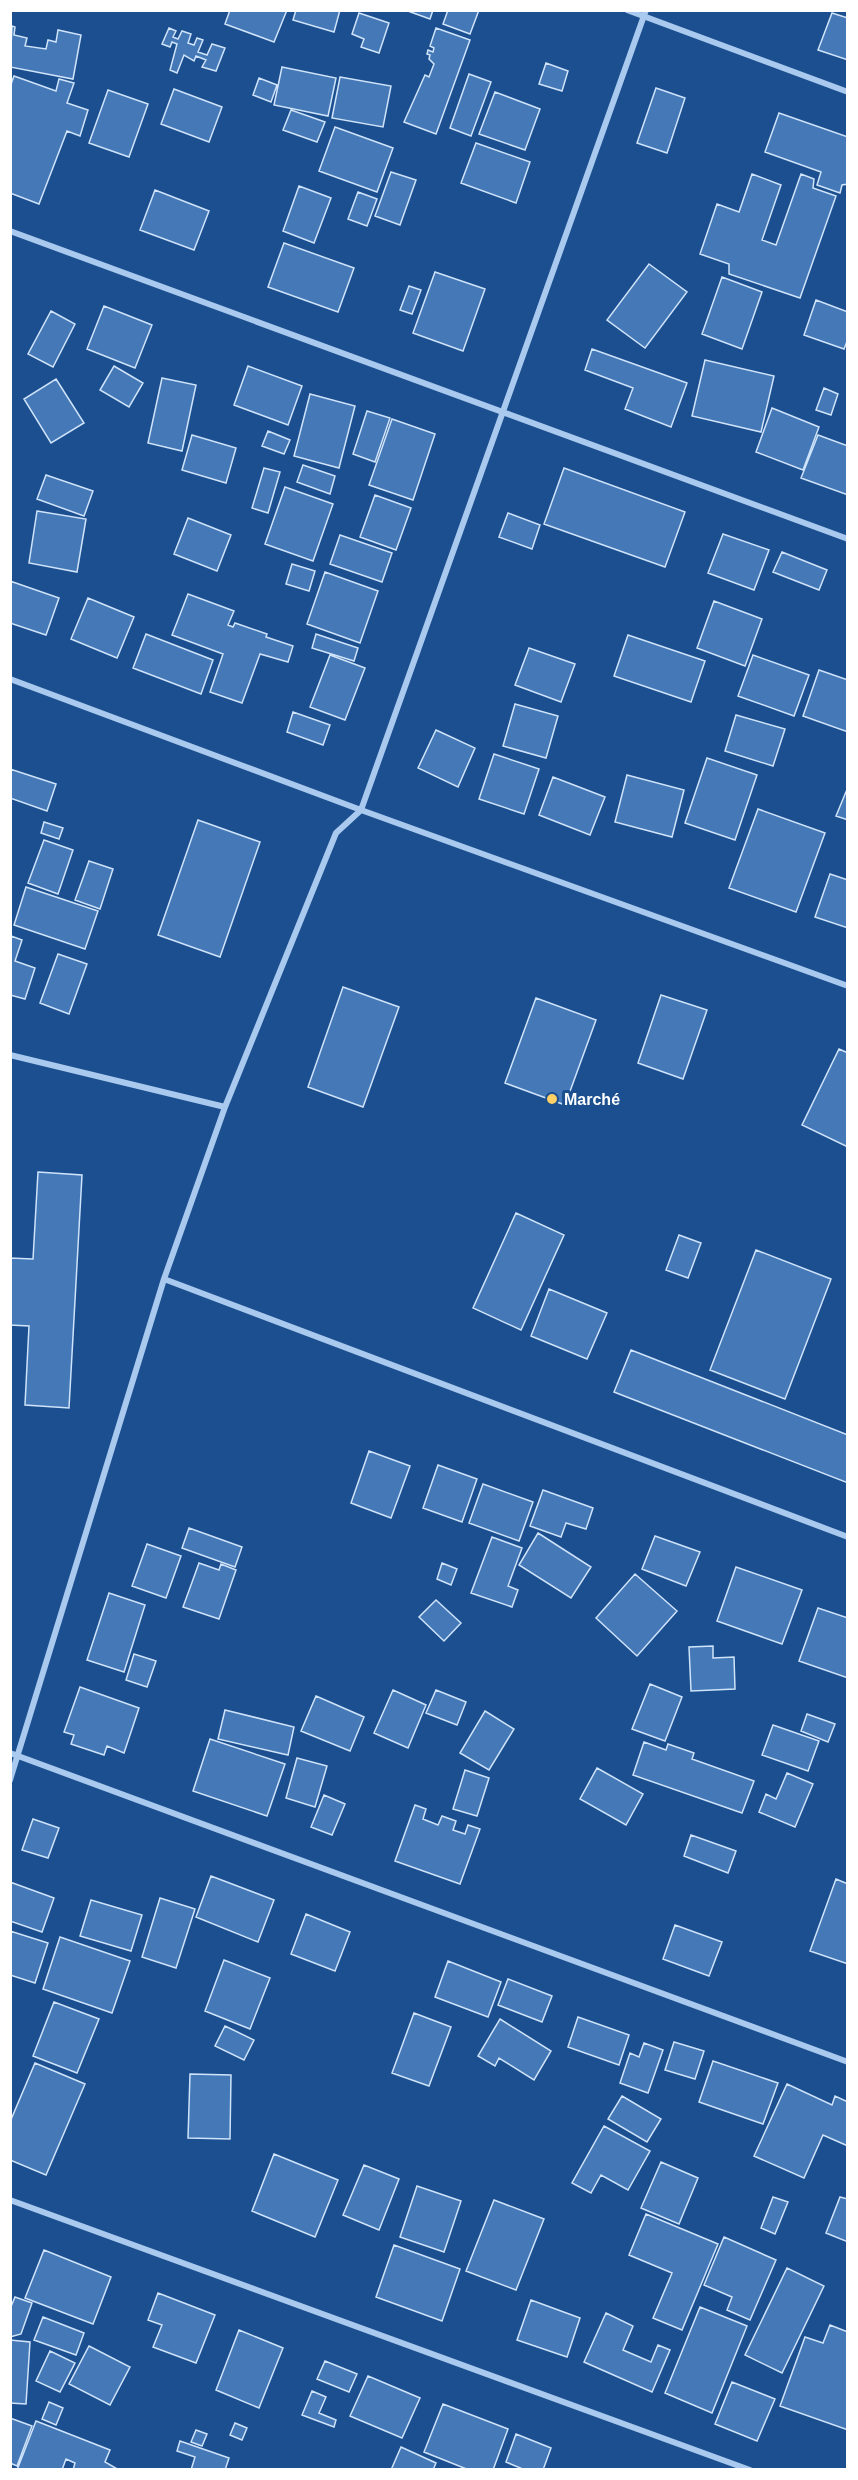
<svg xmlns="http://www.w3.org/2000/svg" width="858" height="2480" font-family="Helvetica,sans-serif">
  <rect width="100%" height="100%" fill="#1b4f8f"/>
  <!-- building -->
  <path fill="#4478b7" stroke="#cfe3fa" stroke-width="1.5" d="M230,10H287L274,42L225,24Z
    M296,10H340L334,32L293,20Z
    M405,10H433L430,19Z
    M448,10H479L470,34L443,24Z
    M359,13L389,23L379,53L361,47L364,39L352,34Z
    M832,13L848,18V60L818,50Z
    M12,26L15,27L14,35L27,38L25,46L46,49L48,40L56,42L58,30L81,35L73,79L10,67Z
    M169,28L176,31L173,37L178,39L182,31L191,34L188,43L194,45L197,38L203,40L198,52L207,55L212,44L225,48L216,71L202,67L206,60L196,56L194,61L184,55L177,73L170,70L177,44L172,42L170,47L162,44Z
    M436,28L470,40L436,134L404,122L425,75L429,77L434,64L429,59L430,55L427,54L428,50L433,52L434,48L430,46Z
    M546,63L568,71L562,91L539,84Z
    M282,67L336,78L328,116L274,105Z
    M469,74L491,82L471,136L450,128Z
    M14,76L56,91L59,79L74,83L67,103L88,110L80,136L67,131L39,204L10,193V87Z
    M340,77L391,86L383,127L332,118Z
    M259,78L277,85L271,102L253,95Z
    M656,88L685,98L667,153L637,143Z
    M174,89L222,107L209,142L161,124Z
    M108,90L148,104L129,157L89,143Z
    M495,92L540,109L525,150L479,134Z
    M291,110L325,122L317,142L283,130Z
    M779,113L848,137V184L842,185L840,193L817,185L821,172L765,152Z
    M335,127L393,148L377,192L319,171Z
    M476,143L530,162L516,203L461,183Z
    M391,172L416,180L400,225L375,216Z
    M752,174L781,185L762,240L776,245L801,174L814,179L813,188L836,196L800,298L729,274V264L700,254L717,204L739,212Z
    M299,186L331,198L314,243L283,231Z
    M155,190L209,211L194,250L140,230Z
    M358,192L377,199L367,226L348,219Z
    M284,243L354,268L338,312L268,287Z
    M649,264L687,292L645,348L607,320Z
    M435,272L485,289L463,351L413,333Z
    M722,277L762,292L742,349L702,334Z
    M409,286L421,290L412,314L400,310Z
    M816,300L848,312V339L844,349L804,335Z
    M104,306L152,325L135,368L87,349Z
    M51,311L75,324L53,367L28,354Z
    M592,349L687,383L671,427L625,409L633,388L585,370Z
    M705,360L774,376L761,432L692,416Z
    M114,366L143,383L129,407L100,390Z
    M248,366L302,386L288,425L234,405Z
    M162,378L196,385L182,451L148,443Z
    M56,379L84,423L51,443L24,399Z
    M824,388L838,394L831,415L816,410Z
    M310,394L355,406L339,468L294,456Z
    M772,408L819,427L803,470L756,452Z
    M367,411L390,418L375,462L353,454Z
    M392,419L435,434L413,500L369,485Z
    M268,431L290,440L284,454L262,446Z
    M192,435L236,448L226,483L182,470Z
    M818,435L848,446V495L801,478Z
    M303,465L335,476L330,494L297,482Z
    M264,468L280,472L268,513L252,508Z
    M564,468L685,512L665,567L544,524Z
    M46,475L93,491L84,516L37,499Z
    M285,487L333,504L313,561L265,544Z
    M375,495L411,508L396,550L360,537Z
    M37,511L86,519L77,572L29,563Z
    M508,513L540,525L532,549L499,537Z
    M188,518L231,535L217,571L174,554Z
    M723,534L769,550L754,590L708,573Z
    M340,535L392,553L382,582L330,564Z
    M782,552L827,570L819,590L773,572Z
    M292,564L315,571L309,591L286,584Z
    M325,572L378,591L360,643L307,624Z
    M10,581L59,598L46,635L10,623Z
    M188,594L234,611L228,625L233,627L235,623L267,634L266,637L293,646L288,662L260,654L242,703L210,692L223,654L172,635Z
    M88,598L134,617L117,658L71,639Z
    M714,601L762,619L745,666L697,648Z
    M146,634L213,660L201,694L133,668Z
    M316,634L358,648L354,661L312,648Z
    M628,635L705,661L691,702L614,676Z
    M529,648L575,664L561,702L515,685Z
    M330,655L365,668L345,720L310,707Z
    M753,655L809,675L794,716L738,696Z
    M819,670L848,680V732L803,716Z
    M515,704L558,716L546,758L503,746Z
    M293,712L330,725L323,745L287,732Z
    M736,715L785,729L773,766L725,751Z
    M436,730L475,748L458,787L418,768Z
    M494,754L539,769L524,814L479,799Z
    M707,758L757,775L735,840L685,823Z
    M10,769L56,784L47,811L10,798Z
    M627,775L684,790L672,837L615,822Z
    M553,777L605,797L590,835L539,815Z
    M848,787V820L836,816Z
    M758,809L825,833L796,912L729,888Z
    M198,820L260,842L220,957L158,935Z
    M44,822L63,828L59,839L41,833Z
    M44,840L73,850L58,894L28,883Z
    M89,861L113,869L100,909L75,900Z
    M830,874L848,880V928L815,917Z
    M26,887L98,911L85,949L14,925Z
    M11,936L22,940L15,961L35,968L25,999L10,995Z
    M58,954L87,964L69,1014L40,1003Z
    M343,987L399,1007L363,1107L308,1087Z
    M661,995L707,1010L683,1079L638,1063Z
    M536,998L596,1020L565,1105L505,1083Z
    M839,1049L848,1053V1147L802,1125Z
    M38,1172L82,1175L69,1408L25,1405L29,1326L10,1325V1258L33,1259Z
    M516,1213L564,1235L521,1330L473,1308Z
    M679,1235L701,1243L688,1278L666,1270Z
    M756,1250L831,1279L785,1399L710,1370Z
    M549,1289L607,1313L587,1359L531,1336Z
    M631,1350L848,1435V1483L614,1392Z
    M369,1451L410,1466L391,1518L351,1503Z
    M438,1465L477,1479L462,1522L423,1508Z
    M483,1484L533,1502L519,1541L469,1523Z
    M543,1490L593,1508L586,1529L566,1523L561,1537L530,1526Z
    M189,1528L242,1547L235,1567L182,1548Z
    M538,1533L591,1567L571,1598L519,1565Z
    M655,1536L700,1552L686,1586L642,1569Z
    M492,1537L522,1548L508,1586L518,1590L512,1607L471,1593Z
    M147,1544L181,1556L166,1598L132,1586Z
    M199,1563L219,1570L221,1564L236,1570L219,1619L183,1607Z
    M442,1563L457,1569L451,1585L437,1579Z
    M736,1567L802,1590L782,1644L717,1621Z
    M635,1574L677,1611L637,1656L596,1618Z
    M109,1593L145,1605L124,1672L87,1660Z
    M436,1600L461,1623L444,1641L419,1617Z
    M818,1608L848,1618V1678L799,1661Z
    M713,1646V1658L734,1657L735,1689L691,1691L689,1647Z
    M134,1654L156,1661L147,1687L126,1680Z
    M650,1684L682,1697L665,1741L632,1729Z
    M80,1687L139,1708L124,1753L107,1746L104,1755L71,1744L74,1735L64,1732Z
    M393,1690L426,1705L408,1748L374,1733Z
    M436,1690L466,1702L457,1725L426,1713Z
    M316,1696L364,1717L350,1751L301,1731Z
    M225,1710L294,1727L288,1755L218,1739Z
    M485,1711L514,1729L489,1770L460,1753Z
    M807,1714L835,1724L828,1742L801,1731Z
    M773,1725L819,1741L808,1771L762,1755Z
    M210,1739L285,1764L267,1816L193,1791Z
    M644,1742L666,1750L668,1744L694,1753L692,1759L754,1781L742,1813L633,1775Z
    M297,1758L327,1766L315,1807L286,1798Z
    M597,1768L643,1794L626,1825L580,1799Z
    M465,1770L489,1778L477,1816L453,1809Z
    M787,1773L813,1784L795,1827L759,1812L766,1794L776,1799Z
    M324,1795L345,1804L332,1835L311,1827Z
    M415,1805L426,1809L423,1819L438,1825L442,1816L456,1821L453,1830L465,1834L468,1825L480,1829L460,1884L395,1861Z
    M33,1819L59,1828L48,1858L22,1850Z
    M691,1835L736,1851L728,1873L684,1856Z
    M211,1876L274,1900L258,1942L196,1917Z
    M836,1879L848,1884V1964L810,1951Z
    M10,1882L54,1898L42,1932L10,1921Z
    M160,1898L195,1909L176,1968L142,1957Z
    M91,1900L142,1915L131,1951L80,1936Z
    M306,1914L350,1932L335,1971L291,1954Z
    M675,1925L722,1942L709,1976L663,1959Z
    M10,1931L48,1943L35,1983L10,1975Z
    M60,1937L130,1961L112,2013L43,1989Z
    M224,1960L270,1978L250,2029L205,2011Z
    M448,1961L501,1982L488,2017L435,1997Z
    M508,1979L552,1996L542,2022L498,2005Z
    M54,2002L99,2019L77,2073L33,2056Z
    M414,2013L451,2027L429,2086L392,2073Z
    M578,2017L629,2035L619,2065L568,2047Z
    M500,2019L551,2051L534,2080L499,2058L495,2066L478,2056Z
    M225,2026L254,2040L244,2060L215,2046Z
    M674,2042L704,2051L695,2079L665,2070Z
    M644,2043L663,2050L648,2093L620,2083L630,2053L639,2057Z
    M713,2061L778,2083L763,2124L699,2102Z
    M35,2063L85,2084L46,2175L10,2160V2122Z
    M190,2074L231,2075L230,2139L188,2138Z
    M787,2084L832,2105L835,2096L848,2102V2146L823,2135L804,2178L754,2156Z
    M622,2096L661,2119L647,2142L608,2119Z
    M604,2126L650,2151L628,2190L601,2175L591,2193L572,2183Z
    M274,2154L338,2180L315,2237L252,2211Z
    M661,2162L698,2178L679,2224L641,2208Z
    M364,2165L399,2179L379,2230L343,2215Z
    M417,2186L461,2201L444,2252L400,2237Z
    M773,2197L788,2202L775,2234L761,2228Z
    M840,2197L848,2199V2242L826,2233Z
    M494,2200L544,2219L516,2290L466,2271Z
    M646,2214L718,2244L682,2330L653,2318L672,2273L629,2255Z
    M724,2237L776,2260L750,2320L727,2310L732,2297L704,2285Z
    M394,2245L460,2269L442,2321L376,2297Z
    M44,2250L111,2277L93,2324L25,2298Z
    M787,2268L824,2286L782,2373L745,2355Z
    M158,2293L215,2315L196,2363L153,2347L162,2325L148,2320Z
    M15,2297L32,2303L21,2334L10,2337V2309Z
    M531,2300L580,2318L567,2357L517,2340Z
    M700,2307L747,2326L712,2413L665,2393Z
    M606,2313L633,2326L623,2350L651,2362L658,2345L670,2350L652,2392L584,2362Z
    M43,2317L84,2333L76,2355L34,2340Z
    M830,2325L848,2332V2430L780,2406L805,2337L823,2343Z
    M239,2330L283,2348L259,2408L216,2390Z
    M10,2340L30,2342L26,2404L10,2403Z
    M89,2346L130,2367L110,2405L69,2384Z
    M50,2351L75,2363L60,2392L36,2381Z
    M325,2361L357,2374L349,2392L317,2379Z
    M368,2376L420,2398L402,2438L350,2416Z
    M732,2382L775,2399L757,2441L715,2424Z
    M312,2391L326,2397L319,2413L336,2420L334,2427L302,2415Z
    M49,2402L63,2408L56,2425L42,2419Z
    M443,2404L508,2429L493,2470H469L424,2452Z
    M10,2418L32,2426L17,2466L10,2463Z
    M36,2421L110,2450L105,2462L119,2470H73L75,2463L66,2459L62,2470H17Z
    M235,2423L247,2428L242,2440L230,2435Z
    M196,2430L207,2434L202,2446L191,2442Z
    M516,2434L551,2448L543,2470H525L506,2462Z
    M180,2441L229,2458L225,2470H191L195,2457L177,2451Z
    M401,2447L436,2463L433,2470H391Z"/>
  <g fill="none" stroke-linecap="round" stroke-linejoin="round">
    <!-- minor -->
    <path stroke="#a9c9ee" stroke-width="6" d="M627,10L848,92
      M10,231L848,539
      M10,679L361,810L848,986
      M10,1055L225,1107
      M164,1279L848,1537
      M10,1753L848,2062
      M10,1780L164,1279L225,1107L336,833L361,810L646,10
      M10,2200L750,2470"/>
  </g>
  <!-- markers -->
  <circle fill="#ffd166" stroke="#1b4f8f" stroke-width="2" cx="552" cy="1099" r="6"/>
  <g text-anchor="middle" dominant-baseline="central" stroke-width="6" stroke-linejoin="round" paint-order="stroke">
    <!-- poi labels -->
    <g font-size="16" font-weight="bold" fill="#fff" stroke="#1b4f8f" text-anchor="start">
      <text x="564" y="1099">Marché</text>
    </g>
  </g>
  <!-- border -->
  <rect width="858" height="2480" fill="none" stroke="#ffffff" stroke-width="24"/>
</svg>
